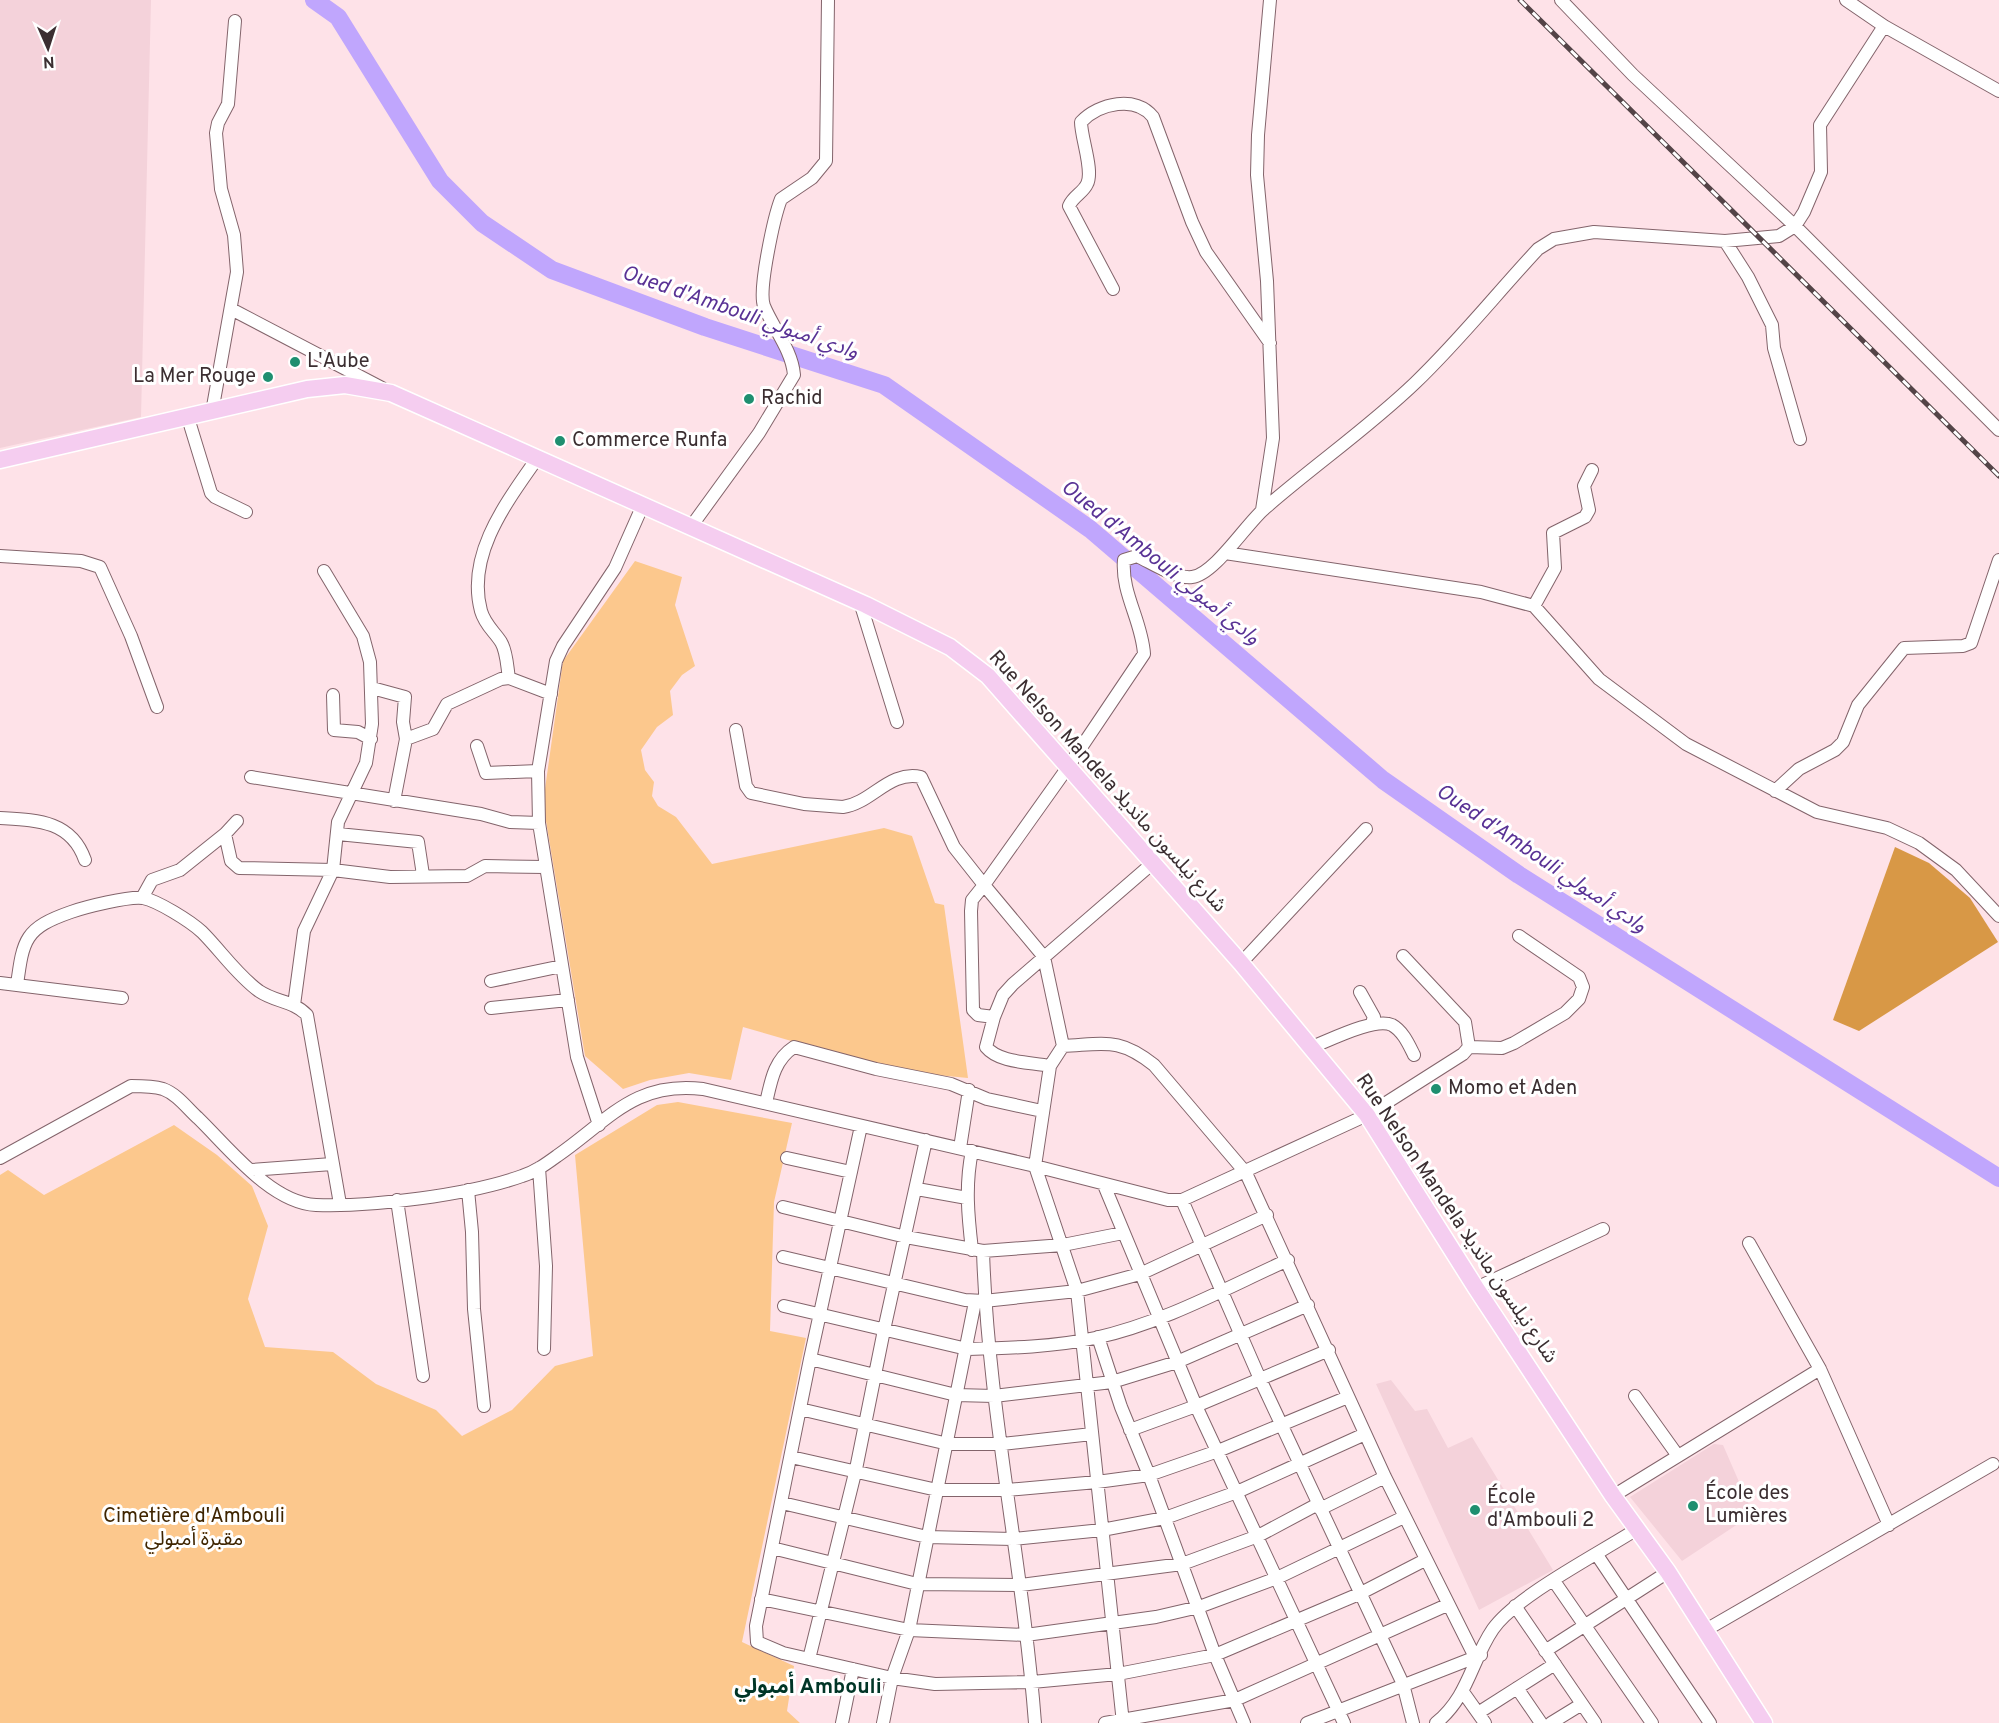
<svg xmlns="http://www.w3.org/2000/svg" width="1999" height="1723" font-family="Overpass,'Noto Sans Arabic',sans-serif">
  <rect width="100%" height="100%" fill="#fee2e8"/>
  <!-- built -->
  <path fill="#f4d2da" d="M0,0H151L141,417L0,448Z
    M1391,1380L1415,1411L1427,1409L1448,1448L1472,1437L1553,1570L1479,1610L1376,1384Z
    M1714,1444L1723,1445L1753,1514L1682,1561L1630,1497Z"/>
  <!-- green -->
  <path fill="#fcc88d" d="M635,561L682,577L675,605L695,666L682,675L670,691L673,715L657,727L641,750L645,770L654,782L652,796L658,806L676,817L712,864L884,828L912,836L935,903L944,905L968,1078L895,1071L743,1027L731,1080L689,1073L650,1080L623,1089L585,1056L543,803L563,661Z
    M678,1102L792,1123L774,1202L770,1331L806,1338L742,1642L794,1666L787,1711L800,1723H0V1175L8,1170L44,1195L174,1125L217,1155L252,1186L268,1226L248,1299L265,1347L333,1352L376,1384L436,1410L462,1436L512,1410L555,1366L593,1356L575,1155L657,1105Z"/>
  <!-- forest -->
  <path fill="#d89846" d="M1895,847L1929,863L1970,898L1998,942L1859,1031L1833,1020Z"/>
  <g fill="none" stroke-linecap="round" stroke-linejoin="round">
    <!-- river -->
    <path stroke="#c0a6fd" stroke-width="18" d="M314,0L338,17L440,181L482,223L552,270L705,327L884,385L1090,529L1383,780L1519,875L1999,1178"/>
    <defs>
      <path id="minor" d="M1561,0L1633,75L1795,226L1999,430
        M1846,0L1884,26L1999,91
        M1725,241L1748,277L1772,325L1774,348L1800,439
        M1113,289L1069,206C1073,196 1083,193 1087,184C1094,171 1081,138 1081,122C1099,103 1136,95 1153,117L1192,222L1206,252L1270,343
        M231,309L382,388
        M212,412L237,272L234,235L221,189L216,133L218,123L228,104L235,21
        M188,418L211,493L215,497L246,512
        M1262,510L1273,438L1267,281L1257,175L1258,135L1270,0
        M690,528L759,433L794,375C792,350 773,328 764,306C758,290 774,217 781,199L812,178L826,161L828,0
        M1225,553L1481,592L1534,606L1599,679L1686,744L1817,812L1887,828L1919,843L1956,870L1999,916
        M0,556L81,561L100,567L131,636L157,707
        M860,602L897,722
        M1534,606L1555,568L1553,533L1585,517L1589,510L1584,486L1592,470
        M509,678C507,667 507,652 501,642C494,631 485,625 481,611C466,555 506,503 536,460
        M372,688L405,697L403,722L406,739
        M333,695L334,730L358,732L371,739
        M736,730L746,786L751,793L804,804L843,807C872,803 889,770 921,777L954,847L984,885L972,900L971,911L973,1010L978,1015L994,1017
        M477,746L486,773L538,771
        M251,777L481,814L510,822L539,823
        M1775,791L1799,769L1835,750L1843,742L1858,705L1904,648L1963,646L1971,643L1999,560
        M394,801L406,739L433,729L447,704L501,679L509,678L551,694
        M0,818C36,820 71,820 85,860
        M225,834L231,861L239,868L333,870L390,877L467,876L485,866L545,867
        M338,834L418,842L423,875
        M142,898L152,880L180,870L225,834L237,821
        M1241,963L1366,829
        M491,981L562,966
        M0,983L122,998
        M17,985C23,939 25,928 71,912C85,907 129,896 143,898C158,901 190,921 202,932C221,951 237,975 259,991C275,1002 294,1001 307,1015L340,1204
        M1360,992L1374,1017L1372,1023
        M294,1005L304,931L333,870L338,822L366,763L372,724L370,662L363,636L324,571
        M491,1008L568,1000
        M1063,1046L1044,957L984,885L1068,767L1144,654C1142,621 1121,593 1124,560L1137,556C1152,563 1176,579 1192,577C1214,575 1247,523 1264,509C1313,466 1367,429 1415,383C1459,341 1497,293 1538,249L1554,239L1594,232L1725,241L1779,236L1795,226L1804,212L1821,172L1820,125L1884,26
        M1312,1047C1330,1040 1375,1017 1392,1025C1403,1031 1409,1045 1414,1055
        M1469,1047L1502,1048L1514,1043L1565,1013L1579,999L1583,987L1579,977L1519,936
        M1050,1066C1030,1062 999,1063 986,1047L994,1017L1003,995L1013,984L1154,862
        M766,1103C771,1081 774,1060 794,1047L876,1069L951,1084L987,1099L1042,1111
        M599,1125L577,1057L539,823L538,771L556,661L563,646L615,568L642,507
        M861,1126L810,1359L756,1626L757,1642L783,1653L892,1678L935,1684L1032,1682L1118,1674L1215,1655L1359,1594L1425,1560
        M960,1148L969,1090
        M972,1151C965,1185 968,1216 972,1250
        M0,1158L131,1086C142,1086 153,1086 163,1089C177,1094 187,1108 198,1118C228,1147 271,1203 316,1205C372,1207 469,1195 522,1176C535,1172 546,1164 557,1156C609,1120 634,1081 703,1089L1035,1166L1168,1200H1182L1367,1115L1463,1054L1469,1047L1465,1022L1403,956
        M787,1158L851,1172
        M539,1168L546,1266L544,1349
        M252,1170L332,1164
        M1104,1185L1196,1406L1344,1723
        M917,1189L967,1198
        M468,1190L472,1232L474,1309L484,1406
        M397,1200L423,1376
        M1182,1200L1260,1379L1403,1684L1413,1723
        M783,1207L906,1237L983,1251L1063,1245L1123,1233
        M1749,1243L1820,1369L1889,1525
        M983,1251C988,1410 1023,1565 1035,1723
        M783,1257L965,1300L984,1301L1077,1291L1140,1274L1267,1215
        M1476,1288L1603,1229
        M784,1306L967,1349C1009,1348 1054,1347 1095,1338C1163,1323 1226,1288 1288,1260
        M1098,1337L1121,1407L1149,1475L1215,1655L1244,1723
        M810,1359L956,1395L994,1396L1112,1382L1177,1362L1308,1305
        M1635,1396L1678,1456
        M800,1409L948,1444H1002L1092,1434
        M1130,1430L1196,1406L1329,1350
        M791,1457L937,1490H1007L1097,1482L1149,1475L1218,1451L1348,1397
        M1613,1496L1820,1369
        M782,1503L927,1537L1013,1539L1102,1530L1165,1518L1237,1492L1365,1434
        M1320,1509L1385,1477
        M772,1548L917,1584L1021,1585L1182,1564L1258,1536L1318,1504
        M1597,1555L1710,1723
        M1554,1581L1652,1723
        M761,1599L909,1630L1026,1635L1156,1617L1199,1607L1277,1578L1404,1517
        M1515,1606L1595,1723
        M1704,1631L1993,1464
        M1545,1651L1668,1572
        M809,1659L856,1469L884,1330L926,1140
        M1517,1688L1541,1723
        M1463,1692L1485,1723
        M1478,1713L1555,1664
        M842,1723L853,1669
        M883,1723L892,1678L909,1630L975,1302
        M1105,1723L1235,1700L1447,1605
        M1123,1723L1077,1291L1035,1166L1050,1066L1063,1046C1105,1044 1119,1037 1154,1065L1246,1173L1385,1477L1475,1657
        M1307,1723L1481,1655
        M1436,1723C1469,1696 1471,1661 1493,1629C1516,1596 1600,1553 1637,1529
        M1551,1723L1582,1704"/>
      <path id="major" d="M0,460L307,389L345,385L391,393L866,605L950,647L988,676L1241,963L1367,1115L1476,1288L1613,1496L1668,1572L1764,1723"/>
    </defs>
    <!-- minor casing -->
    <use href="#minor" stroke="#83646b" stroke-width="14"/>
    <!-- major casing -->
    <use href="#major" stroke="#fff" stroke-width="19"/>
    <!-- minor -->
    <use href="#minor" stroke="#fff" stroke-width="12"/>
    <!-- major -->
    <use href="#major" stroke="#f5cdf0" stroke-width="16"/>
    <defs>
      <path id="rail" d="M1520,0L1999,476"/>
    </defs>
    <!-- rail casing -->
    <use href="#rail" stroke="#534447" stroke-width="5"/>
    <!-- rail -->
    <use href="#rail" stroke="#fff" stroke-width="3" stroke-dasharray="9" stroke-linecap="butt"/>
  </g>
  <!-- markers -->
  <g fill="#1f8f70" stroke="#fff" stroke-width="2">
    <circle cx="295" cy="362" r="6"/>
    <circle cx="268" cy="377" r="6"/>
    <circle cx="749" cy="399" r="6"/>
    <circle cx="560" cy="441" r="6"/>
    <circle cx="1436" cy="1089" r="6"/>
    <circle cx="1693" cy="1506" r="6"/>
    <circle cx="1475" cy="1510" r="6"/>
  </g>
  <g text-anchor="middle" dominant-baseline="central" stroke-width="6" stroke-linejoin="round" paint-order="stroke">
    <!-- poi labels -->
    <g font-size="20" fill="#3b2e31" stroke="#fff" text-anchor="start">
      <text x="307" y="362">L'Aube</text>
      <text x="256" y="377" text-anchor="end">La Mer Rouge</text>
      <text x="761" y="399">Rachid</text>
      <text x="572" y="441">Commerce Runfa</text>
      <text x="1448" y="1089">Momo et Aden</text>
      <text x="1705" y="1494">École des<tspan x="1705" dy="23">Lumières</tspan></text>
      <text x="1487" y="1498">École<tspan x="1487" dy="23">d'Ambouli 2</tspan></text>
    </g>
    <!-- street labels -->
    <g font-size="20" fill="#3b2e31" stroke="#fff">
      <text transform="translate(1107 782) rotate(48)">Rue Nelson Mandela شارع نيلسون مانديلا</text>
      <text transform="translate(1456 1219) rotate(56)">Rue Nelson Mandela شارع نيلسون مانديلا</text>
    </g>
    <!-- park labels -->
    <g font-size="20" fill="#3f2501" stroke="#fff">
      <text x="194" y="1517">Cimetière d'Ambouli<tspan x="194" dy="23">مقبرة أمبولي</tspan></text>
    </g>
    <!-- water labels -->
    <g font-size="21" font-style="italic" fill="#593295" stroke="#fff">
      <text transform="translate(740 313) rotate(19)">Oued d'Ambouli وادي أمبولي</text>
      <text transform="translate(1160 563) rotate(39)">Oued d'Ambouli وادي أمبولي</text>
      <text transform="translate(1541 859) rotate(34)">Oued d'Ambouli وادي أمبولي</text>
    </g>
    <!-- neighbourhood labels -->
    <g font-size="21" font-weight="bold" fill="#003526" stroke="#fff">
      <text x="808" y="1687">أمبولي Ambouli</text>
    </g>
  </g>
  <!-- north arrow -->
  <g transform="translate(48 48) rotate(177)" stroke="#ffffff" stroke-width="4.5" paint-order="stroke">
  <path d="M0-4.5L10 22L0 15L-10 22Z" fill="#3b2e31"/>
  <text y="-9" font-size="16" font-weight="bold" text-anchor="middle" fill="#3b2e31">N</text>
  </g>
</svg>
